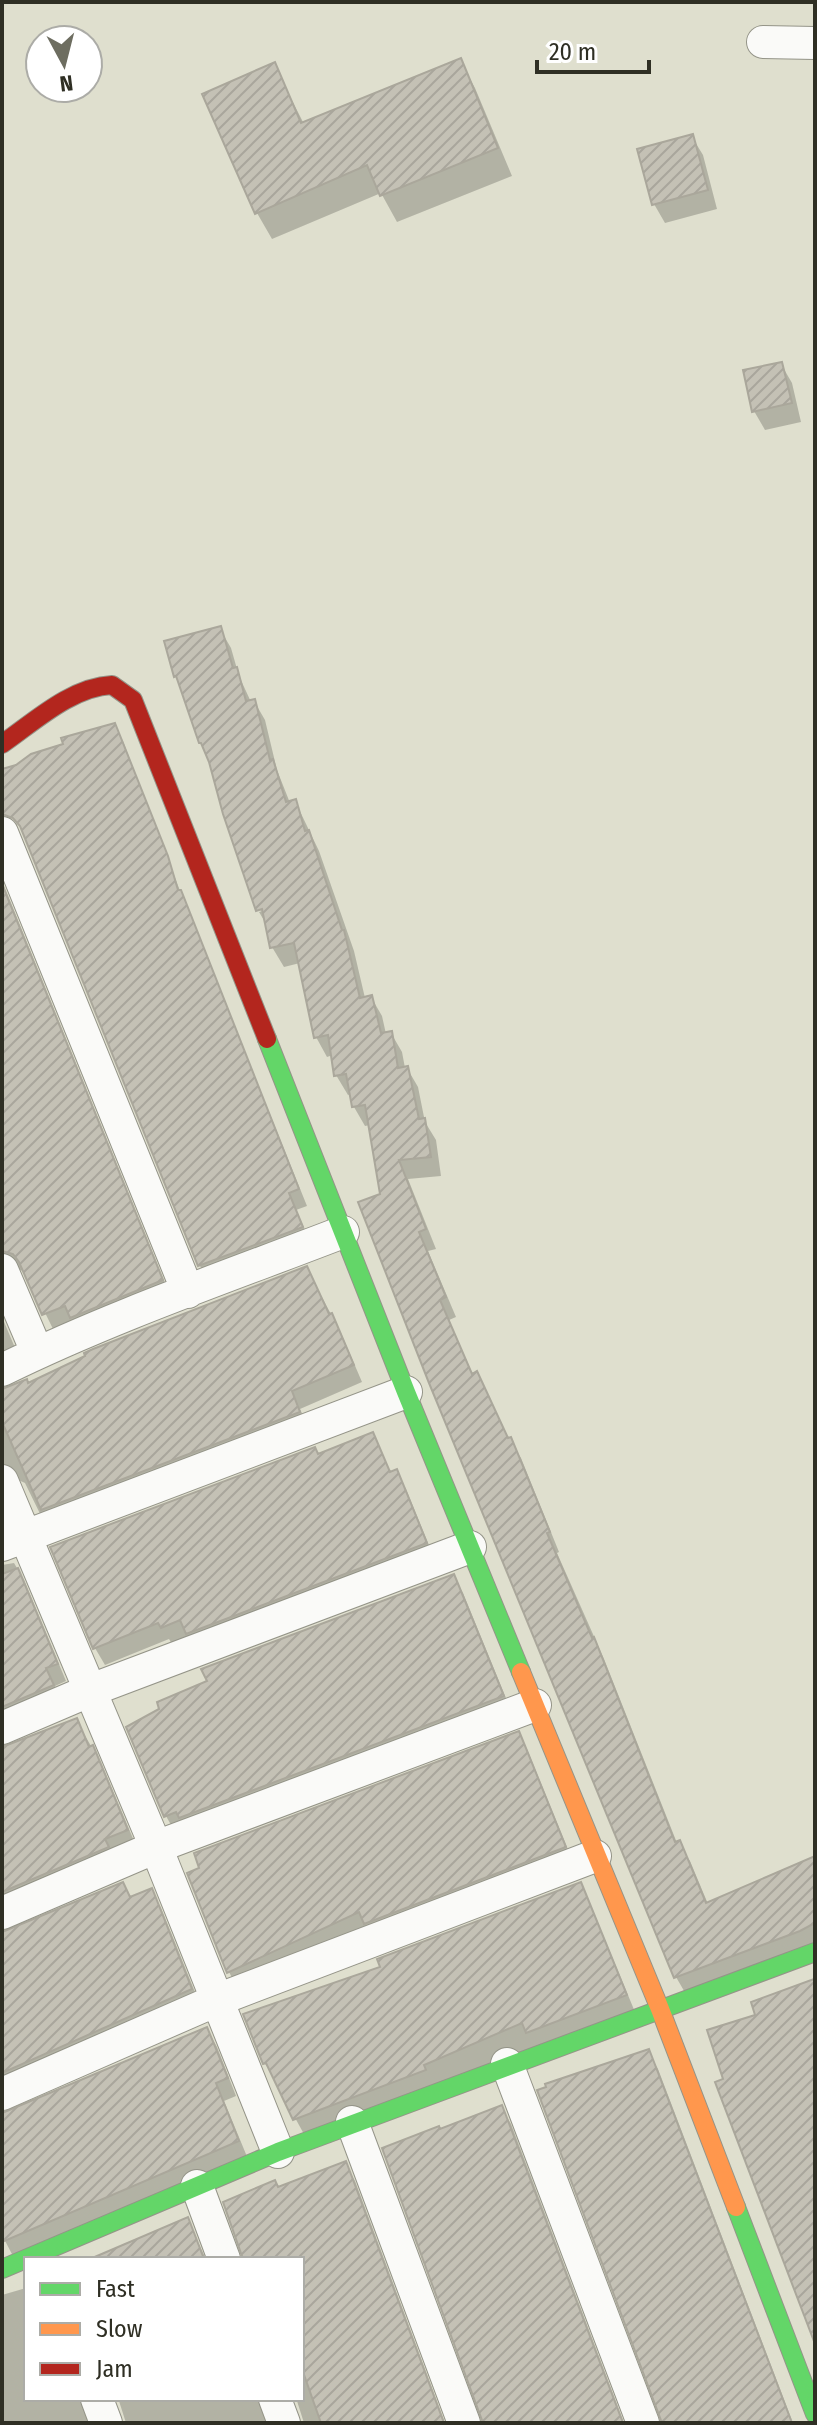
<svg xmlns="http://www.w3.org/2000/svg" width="817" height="2425" font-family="'Fira Sans Condensed',sans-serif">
  <defs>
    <pattern id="building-hatch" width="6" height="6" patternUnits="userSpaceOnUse" patternTransform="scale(2)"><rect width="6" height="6" fill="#c4c1b5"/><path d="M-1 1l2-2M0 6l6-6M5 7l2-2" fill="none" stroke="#a9a69c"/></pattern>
  </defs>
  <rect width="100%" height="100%" fill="#dfdfce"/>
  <!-- shadow -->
  <path fill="#0003" d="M460,61L475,88L512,176L397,222L381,193L272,239L257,213L274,65L304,124Z
    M692,137L703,155L717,209L665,223L654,204Z
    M781,364L792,383L801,422L765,430L754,411Z
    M220,629L231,648L239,676L251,702L254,701L265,720L277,770L290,803L295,801L319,851L354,951L365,998L371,997L382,1016L386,1034L391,1033L402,1052L405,1068H407L418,1087L425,1122L436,1140L441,1176L408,1179L436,1249L428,1251L456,1317L449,1320L473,1375L476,1374L487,1393L509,1440L521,1458L559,1552L557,1553L604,1659L677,1843L690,1861L708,1904L815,1857V1949L687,1996L676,1977L382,1195L370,1125L365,1126L354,1107L351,1094L348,1095L336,1075L333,1055L327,1057L316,1037L300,963L284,967L272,947L268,927L259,912L272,908H259V911L225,813L209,758L201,742L183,689L176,676L167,642Z
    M114,725L123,741L182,896L307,1206L296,1210L311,1243L209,1282L200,1266L22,827Z
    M2,881L171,1298L54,1331L25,1272L16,1268L2,1272Z
    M316,1286L341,1333L362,1382L300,1409L309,1429L47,1528L25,1483L16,1479L2,1483V1391L28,1385Z
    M2,1317L21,1362L2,1373Z
    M372,1434L391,1474L396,1472L406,1489L435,1560L172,1644L169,1639L105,1665L95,1648L318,1456Z
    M14,1563L24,1580L66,1681L55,1686L62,1703L2,1730V1565Z
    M453,1577L463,1593L512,1713L175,1832L166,1816L162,1710Z
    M76,1720L102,1765L137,1848L2,1915V1749Z
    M518,1734L527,1749L573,1862L237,1987L229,1972Z
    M123,1884L131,1899L151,1890L161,1908L201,2007L2,2096V1933Z
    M580,1884L589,1901L635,2012L305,2136L265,2063L246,2015L382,1968Z
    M207,2029L217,2047L236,2096L224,2101L248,2159L14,2258L2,2235V2115Z
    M648,2052L658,2069L793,2423H664Z
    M501,2107L511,2124L624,2423H485L440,2131Z
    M345,2163L355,2181L445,2423H304L297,2401L293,2399H302V2259H244L278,2189Z
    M187,2220L206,2259H95Z
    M26,2288V2399H99L87,2414L88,2423H2V2295Z
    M115,2399H277L265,2414L266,2423H126L119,2401Z"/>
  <!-- building -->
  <path fill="url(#building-hatch)" stroke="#aaa79b" stroke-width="2" d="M461,58L498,148L380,196L367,165L255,214L202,94L275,62L301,123Z
    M693,134L708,190L652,205L637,149Z
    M782,362L792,403L752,412L743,370Z
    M221,626L233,668L237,667L246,701L255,699L270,760L273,759L286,802L296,799L305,831L309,830L342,930H344L360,998L372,995L381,1033L392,1031L398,1068L408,1066L419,1119L425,1118L431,1157L399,1160L426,1229L419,1232L446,1297L440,1300L472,1374L477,1371L508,1438L511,1437L550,1532L547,1533L592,1638L594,1637L675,1842L680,1840L706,1903L815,1856V1923L800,1931L674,1978L429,1383L358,1202L380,1194L365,1105L352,1107L346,1074L334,1076L328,1035L314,1038L294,943L270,948L262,909L256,911L223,814L209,762L201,743H199L176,676L174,677L164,641Z
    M115,723L168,856L178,890H181L299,1189L289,1193L303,1227L198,1266L20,826L13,818L2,814V769L16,765L31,754L63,744L61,738Z
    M2,884L163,1280L70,1318L65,1306L42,1315L19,1262L13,1254L2,1251Z
    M307,1266L329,1314L332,1313L354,1365L292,1391L300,1412L41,1510L2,1422V1389L27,1379L28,1383L85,1356L84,1353L93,1349Z
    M373,1432L390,1472L397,1469L427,1543L186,1634L180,1620L161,1628L158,1623L93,1649L50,1547L315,1447L318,1454Z
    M18,1568L58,1664L46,1668L54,1685L2,1707V1574Z
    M454,1574L504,1696L179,1818L176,1812L164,1817L126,1727L159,1709L157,1702L207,1681L201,1669Z
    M77,1718L89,1747L93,1745L128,1830L105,1839L109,1847L2,1892V1747Z
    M519,1731L566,1847L364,1924L359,1912L227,1973L187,1873L199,1868L194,1853Z
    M123,1882L130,1897L152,1888L192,1989L2,2073V1932Z
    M581,1882L627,1995L526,2033L522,2023L424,2065L426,2070L293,2120L266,2063L263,2064L243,2014L380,1967L377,1959Z
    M814,1979L815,1981V2344L715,2082L723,2079L707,2030L755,2015L751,2002Z
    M207,2027L228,2078L216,2083L239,2141L2,2242V2113Z
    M649,2049L792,2423H662L537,2090L546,2087L545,2084Z
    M502,2105L623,2423H483L382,2148L439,2126L440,2129Z
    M346,2161L444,2423H321L302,2369V2259H243L223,2202L275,2180L278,2187Z
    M188,2217L204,2259H90Z"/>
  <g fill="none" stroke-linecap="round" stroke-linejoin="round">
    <defs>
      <path id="street" d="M763,42L815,43
        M2,833L188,1292
        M2,1270L37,1352
        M2,1370C112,1316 229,1276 343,1232
        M2,1481L156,1847L278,2152
        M2,1545L406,1392
        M2,1728L91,1690L470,1547
        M2,1913L156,1847L535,1705
        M507,2064L643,2423
        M2,2094L217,2000L595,1856
        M352,2122L464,2423
        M197,2186L224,2259
        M97,2399L106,2423
        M275,2399L284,2423"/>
      <path id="fast" d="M267,1039L406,1392L521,1672
        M736,2207L815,2414
        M2,2269L278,2152L815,1952"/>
      <path id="slow" d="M521,1672L660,2009L736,2207"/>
      <path id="jam" d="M2,744C34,722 71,687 112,685L133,700L267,1039"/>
    </defs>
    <!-- street casing -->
    <use href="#street" stroke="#949488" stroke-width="34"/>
    <!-- fast casing -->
    <use href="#fast" stroke="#949488" stroke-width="20"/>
    <!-- slow casing -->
    <use href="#slow" stroke="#949488" stroke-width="20"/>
    <!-- jam casing -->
    <use href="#jam" stroke="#949488" stroke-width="20"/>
    <!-- street -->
    <use href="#street" stroke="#fafaf8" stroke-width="32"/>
    <!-- fast -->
    <use href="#fast" stroke="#63d668" stroke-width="18"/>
    <!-- slow -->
    <use href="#slow" stroke="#ff974d" stroke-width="18"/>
    <!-- jam -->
    <use href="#jam" stroke="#b3261e" stroke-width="18"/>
  </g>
  <!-- border -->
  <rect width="817" height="2425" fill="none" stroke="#2f2f24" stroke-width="8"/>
  <!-- legend -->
  <rect x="24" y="2257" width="280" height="144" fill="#ffffff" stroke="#acaca7" stroke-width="2"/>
  <rect x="40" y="2283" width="40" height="12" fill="#63d668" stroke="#acaca7" stroke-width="2"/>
  <text x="96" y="2297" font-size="24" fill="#2f2f24">Fast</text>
  <rect x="40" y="2323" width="40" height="12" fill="#ff974d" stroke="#acaca7" stroke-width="2"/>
  <text x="96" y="2337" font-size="24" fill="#2f2f24">Slow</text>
  <rect x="40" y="2363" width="40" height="12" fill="#b3261e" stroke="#acaca7" stroke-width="2"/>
  <text x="96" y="2377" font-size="24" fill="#2f2f24">Jam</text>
  <!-- north arrow -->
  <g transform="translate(64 64) rotate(173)"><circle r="38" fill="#ffffff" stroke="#acaca7" stroke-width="2"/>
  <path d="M0-6L14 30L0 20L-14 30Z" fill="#6d6d60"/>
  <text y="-12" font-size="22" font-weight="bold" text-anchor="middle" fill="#2f2f24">N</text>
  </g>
  <!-- scale -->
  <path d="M537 60v12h112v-12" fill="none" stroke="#2f2f24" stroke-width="4"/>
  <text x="549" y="60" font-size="24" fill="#2f2f24" stroke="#ffffff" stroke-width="6" paint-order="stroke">20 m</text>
</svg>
